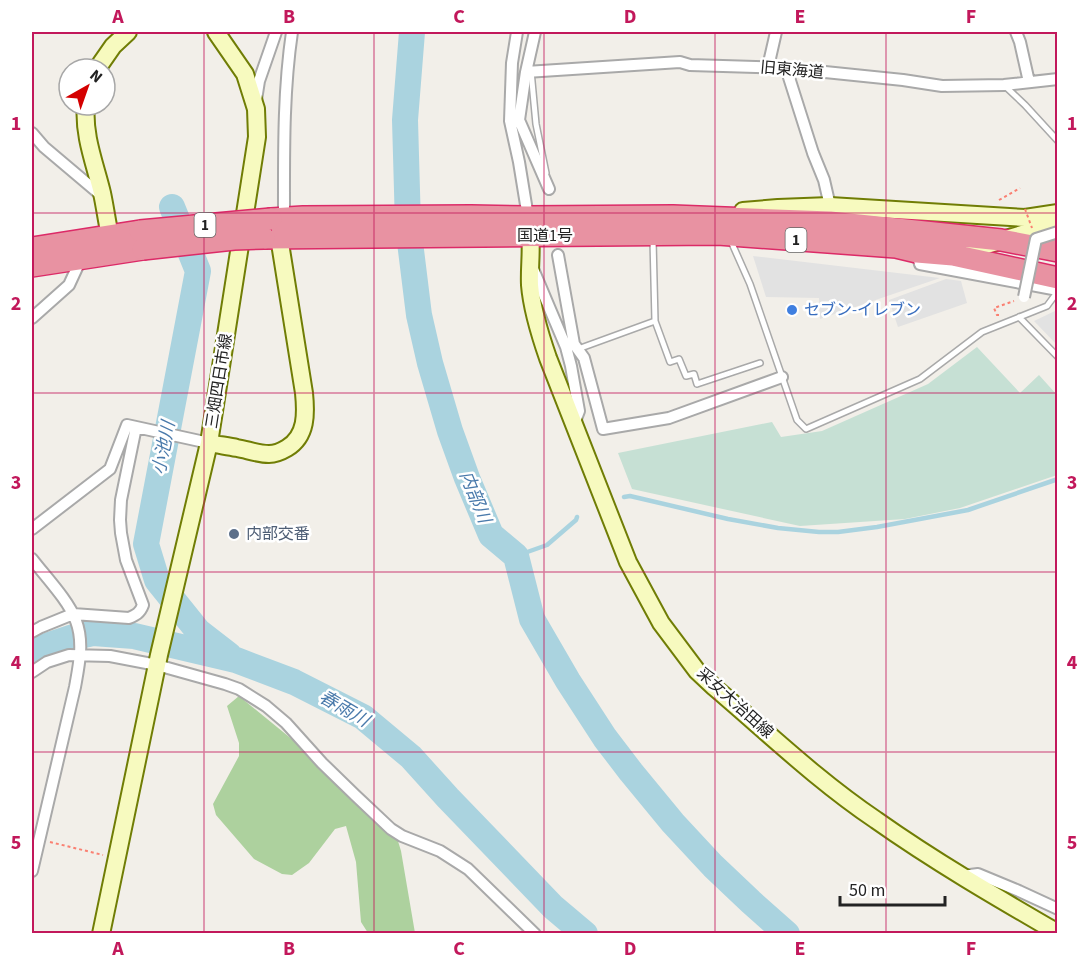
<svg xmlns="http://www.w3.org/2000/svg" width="1089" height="965" font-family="'Source Sans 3','Noto Sans JP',sans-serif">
  <rect width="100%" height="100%" fill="#f2efe9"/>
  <!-- forest -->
  <path fill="#add19e" d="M239,696L348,785L394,828L401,851L415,933H368L361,922L356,862L346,826L335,829L309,863L292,875L282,874L254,859L216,815L213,804L239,756V743L227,706Z"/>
  <!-- wetland -->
  <path fill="#c6e0d4" d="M977,347L1020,393L1039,375L1057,395V475L960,508L905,519L800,526L632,489L618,453L772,422L781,437L822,431L928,384Z"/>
  <!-- parking -->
  <path fill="#e2e2e2" d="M753,256L940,278L820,319L819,298L766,297Z
    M946,279L961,281L967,303L898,327L889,300Z
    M1057,310V345L1034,321Z"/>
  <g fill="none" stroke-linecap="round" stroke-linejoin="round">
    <!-- stream -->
    <path stroke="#aad3df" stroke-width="4.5" d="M624,497L630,496L728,519L778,528L819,532H838L877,527L968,510L1058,479
      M516,556L547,545L576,520L577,517"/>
    <!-- river -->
    <path stroke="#aad3df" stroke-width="26" d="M412,32L405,120L408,226L419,315L430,363L450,431L467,478L491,535L516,556L532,619L568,681L605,738L631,772L673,823L713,866L751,902L787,934
      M172,207L198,271L146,544L157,580L198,631L229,655
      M32,655L46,646L70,638L93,633L134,636L236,660L294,682L363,717L411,757L448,798L553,907L585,934"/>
    <defs>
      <path id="lane" d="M531,71L536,124L546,173
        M1005,86L1025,105L1058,141
        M730,239L750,284L797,420L806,429L920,379L982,332L1047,306L1058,291
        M653,240L655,321L670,362L679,359L686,376L694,374L697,384L760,363
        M1019,317L1058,357
        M578,349L655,321"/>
      <path id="street" d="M517,32L512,63L510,121L519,162L528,217
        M1016,32L1020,42L1029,82
        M768,67L776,32
        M786,68L813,153L824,180L830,206
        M526,72L680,62L690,65L786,68L903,80L942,86L1004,85L1058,79
        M256,100L259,81L276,32
        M519,120L549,189
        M510,121L519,120L526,72L535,32
        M32,133L44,147L102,196
        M284,218C284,155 283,93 292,32
        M917,252L920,264L1058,290
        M558,255L574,344L584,358L603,429L669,418L782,377
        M533,269L566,347L571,366L579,411L574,424
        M32,318L69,285L81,259
        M32,529L110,469L127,425L209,443
        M32,559C45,576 69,601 76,621C84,642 79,665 75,687L32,871
        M32,632L41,627L73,614L129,618C136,615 140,613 143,605L126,560L121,533L120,520L121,500L136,427
        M32,672L47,662L69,655L110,656L157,665L225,684L239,689L266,706L286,723L322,763L356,796L391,829L402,836L440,851L468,869L535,934
        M962,876L978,874L1019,891L1058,909"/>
      <path id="secondary" d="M97,69L113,46L128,32
        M86,105C83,135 95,164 102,193C105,207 107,222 110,236
        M743,211L778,208L830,206L1025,218L1058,213
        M529,224C533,245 529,265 530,285C532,310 540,335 548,358L628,562L661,623L697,671L714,687C767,732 818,781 876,820C934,861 996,897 1058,933
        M954,255L1058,223
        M209,443C218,445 228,446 237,448C248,450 258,454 269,454C276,454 282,451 287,448C307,436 306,413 304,393L279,237
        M101,934L159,655L209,443L257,137L256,109L245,74L216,32"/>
      <path id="highway" d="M271,219L303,217L471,216L528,217L673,216L830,222L1001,240L1058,251
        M264,238L718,234L896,247L917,252L953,255L1058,278
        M32,248L140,231
        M32,266L143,249"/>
    </defs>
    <!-- lane casing -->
    <use href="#lane" stroke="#a9a9a9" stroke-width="8"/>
    <!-- street casing -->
    <use href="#street" stroke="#a9a9a9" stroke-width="14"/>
    <!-- secondary casing -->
    <use href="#secondary" stroke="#707d05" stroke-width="20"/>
    <!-- highway casing -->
    <use href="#highway" stroke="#dc2a67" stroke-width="24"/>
    <!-- path -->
    <path stroke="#fa8072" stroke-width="2" stroke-dasharray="3 3" stroke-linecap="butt" d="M999,200L1020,188
      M999,315H997L994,308L1014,301
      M50,842L103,855"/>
    <!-- lane -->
    <use href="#lane" stroke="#fff" stroke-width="5"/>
    <!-- street -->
    <use href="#street" stroke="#fff" stroke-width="10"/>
    <!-- secondary -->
    <use href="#secondary" stroke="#f7fabf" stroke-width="16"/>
    <!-- highway -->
    <use href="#highway" stroke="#e892a2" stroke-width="21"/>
    <defs>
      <path id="street-bridge" d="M1024,297L1036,239L1058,232"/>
      <path id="highway-bridge" d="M140,231L271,219
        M143,249L234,239L264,238"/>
    </defs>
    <!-- street-bridge casing -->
    <use href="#street-bridge" stroke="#a9a9a9" stroke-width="14" stroke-linecap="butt"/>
    <!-- highway-bridge casing -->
    <use href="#highway-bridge" stroke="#dc2a67" stroke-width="24" stroke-linecap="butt"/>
    <!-- path-bridge -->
    <path stroke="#fa8072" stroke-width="2" stroke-dasharray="3 3" stroke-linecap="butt" d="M1025,209L1032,228"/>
    <!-- street-bridge -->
    <use href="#street-bridge" stroke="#fff" stroke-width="10"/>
    <!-- highway-bridge -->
    <use href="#highway-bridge" stroke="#e892a2" stroke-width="21"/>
  </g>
  <!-- grid -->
  <path fill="none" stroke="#c2185b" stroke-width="1.5" stroke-opacity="0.55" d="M204,32V934M374,32V934M544,32V934M715,32V934M886,32V934M32,213H1058M32,393H1058M32,572H1058M32,752H1058"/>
  <!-- markers -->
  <circle fill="#3f7fe0" stroke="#fff" stroke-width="2" cx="792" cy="310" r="6"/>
  <circle fill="#5c6f8a" stroke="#fff" stroke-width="2" cx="234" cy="534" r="6"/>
  <g text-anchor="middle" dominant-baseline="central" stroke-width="5" stroke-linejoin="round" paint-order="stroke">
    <!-- shield labels -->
    <g fill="#fff" stroke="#646464" stroke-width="1.5">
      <rect x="194.5" y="213" width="21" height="24" rx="4.5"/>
      <rect x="785.5" y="228" width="21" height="24" rx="4.5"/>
    </g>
    <g font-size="15" font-weight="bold" fill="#222">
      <text x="205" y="225">1</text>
      <text x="796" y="240">1</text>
    </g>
    <!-- street labels -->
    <g font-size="16" fill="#222" stroke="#fff">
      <text transform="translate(792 70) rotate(5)">旧東海道</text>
      <text x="545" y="236">国道1号</text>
      <text transform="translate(219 381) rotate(-81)">三畑四日市線</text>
      <text transform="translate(735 703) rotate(42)">采女大治田線</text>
    </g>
    <!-- shop labels -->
    <g font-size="16" fill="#366cbe" stroke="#fff" text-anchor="start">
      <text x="804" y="310">セブン-イレブン</text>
    </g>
    <!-- service labels -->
    <g font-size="16" fill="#4e5e75" stroke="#fff" text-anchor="start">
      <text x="246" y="534">内部交番</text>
    </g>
    <!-- water labels -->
    <g font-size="18" font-style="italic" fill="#4a7aab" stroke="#fff">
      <text transform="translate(164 448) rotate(-79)">小池川</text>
      <text transform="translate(475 497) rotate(68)">内部川</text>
      <text transform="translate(344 709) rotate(30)">春雨川</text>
    </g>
  </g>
  <!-- border -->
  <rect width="1089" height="965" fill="none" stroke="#ffffff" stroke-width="66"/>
  <!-- north arrow -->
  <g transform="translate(87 87) rotate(40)"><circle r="28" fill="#ffffff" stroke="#a7a7a7" stroke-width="1.5"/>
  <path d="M0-4.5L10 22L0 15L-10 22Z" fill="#d40000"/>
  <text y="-9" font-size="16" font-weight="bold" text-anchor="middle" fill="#222222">N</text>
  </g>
  <!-- scale -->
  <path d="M840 896v9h105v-9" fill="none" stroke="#222222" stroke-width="3"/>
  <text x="849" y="896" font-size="18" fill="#222222" stroke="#ffffff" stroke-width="4.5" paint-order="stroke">50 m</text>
  <rect x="33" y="33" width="1023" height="899" fill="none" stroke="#c2185b" stroke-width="2"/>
  <g font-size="20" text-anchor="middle" font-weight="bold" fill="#c2185b">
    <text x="118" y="23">A</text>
    <text x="289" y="23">B</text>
    <text x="459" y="23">C</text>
    <text x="630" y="23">D</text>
    <text x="800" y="23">E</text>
    <text x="971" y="23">F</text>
    <text x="16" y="130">1</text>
    <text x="1072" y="130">1</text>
    <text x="16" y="310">2</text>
    <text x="1072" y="310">2</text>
    <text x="16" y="489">3</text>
    <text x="1072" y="489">3</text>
    <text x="16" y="669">4</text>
    <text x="1072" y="669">4</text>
    <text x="16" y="849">5</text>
    <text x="1072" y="849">5</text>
    <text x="118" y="955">A</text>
    <text x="289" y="955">B</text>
    <text x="459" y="955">C</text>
    <text x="630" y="955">D</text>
    <text x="800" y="955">E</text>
    <text x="971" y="955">F</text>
  </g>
</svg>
